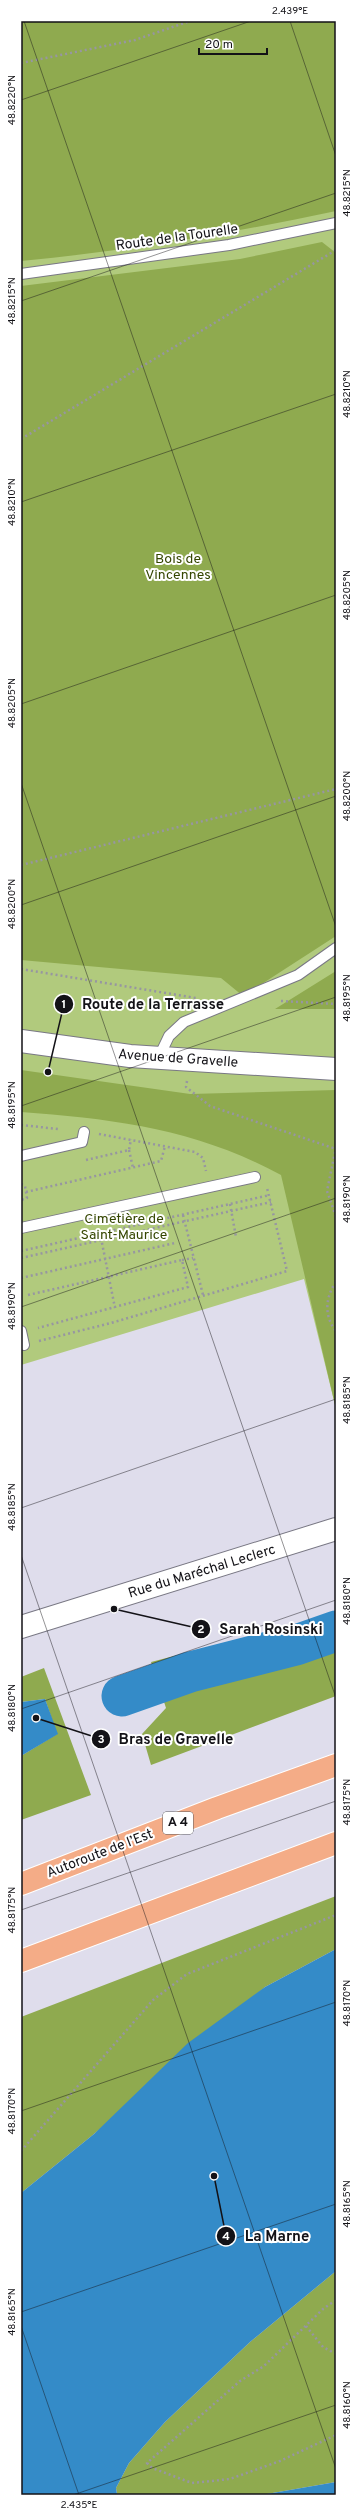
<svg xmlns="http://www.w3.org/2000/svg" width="357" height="2516" font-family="Overpass,sans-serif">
  <rect width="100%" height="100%" fill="#dfddec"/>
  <!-- green -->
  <path fill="#b1ca7d" d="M21,21H336V1409L304,1279L21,1365Z"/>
  <!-- forest -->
  <path fill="#8faa4f" d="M21,21H336V211C232,233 127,251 21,261Z
    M322,242L336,253V936L243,996L221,978L21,960V286L240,259Z
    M336,971V1009H275Z
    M21,1070L190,1094L336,1090V1409L281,1175C196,1129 115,1119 21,1112Z
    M336,1612V1696L151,1765L142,1734L166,1708L151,1662L313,1620Z
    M44,1668L91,1795L21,1820V1756L57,1734L45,1699L21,1702V1677Z
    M336,1896V1949L265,1987L94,2134L21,2193V2017Z
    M336,2271V2482L261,2495L117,2494L116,2488L129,2463L165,2422L250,2342Z"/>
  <!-- water -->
  <path fill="#348bc8" d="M45,1699L58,1734L21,1756V1702Z
    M336,1949V2271L250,2342L165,2422L129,2463L116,2488L117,2494L120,2495H21V2193L94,2134L188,2043L265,1987Z
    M336,2482V2495H261Z"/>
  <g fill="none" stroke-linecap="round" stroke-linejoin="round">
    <!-- river -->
    <path stroke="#348bc8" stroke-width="41" d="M122,1696L190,1672L296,1645L336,1631"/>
    <defs>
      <path id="service" d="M21,274L229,245L336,223
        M158,1059L169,1036L184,1022L298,975L336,948
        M21,1156L82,1142L84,1132
        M21,1228L255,1177
        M21,1331L24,1345"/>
      <path id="tertiary" d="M21,1041L130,1056L336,1069
        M21,1627L336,1529"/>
      <path id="motorway" d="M21,1884L217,1808L336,1765
        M21,1961L336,1843"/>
    </defs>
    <!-- service casing -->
    <use href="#service" stroke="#797884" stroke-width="12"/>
    <!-- tertiary casing -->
    <use href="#tertiary" stroke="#797884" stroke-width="24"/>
    <!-- motorway casing -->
    <use href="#motorway" stroke="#fff" stroke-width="24"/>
    <!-- path -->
    <path stroke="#9796a1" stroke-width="2.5" stroke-dasharray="2 3" stroke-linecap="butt" d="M21,63L135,40L190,21
      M21,439L336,250
      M21,865L336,789
      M21,969L196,998
      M281,1001L336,1004
      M187,1081L186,1087L210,1106L336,1149
      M21,1125L58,1129
      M99,1134L195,1152L203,1158L206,1171
      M336,1147L327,1191L336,1217
      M129,1150L133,1168
      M86,1160L129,1150L131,1139
      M21,1184L25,1186L27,1198L21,1200
      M26,1192L161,1161L165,1146
      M230,1204L236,1237
      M183,1215L203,1295
      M100,1233L115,1308
      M336,1236V1244
      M21,1251L270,1195
      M21,1258L271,1202
      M182,1260L193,1258
      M21,1278L175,1243
      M336,1282C325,1297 324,1317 336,1331
      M28,1295L182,1260L188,1287L38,1328
      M39,1341L111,1323L287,1271L267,1188
      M21,2151L153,2000L187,1974L336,1915
      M336,2300L323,2309L264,2366L240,2381L147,2463L152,2468L192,2483L230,2479L280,2461L336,2435
      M306,2326L323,2347L336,2354"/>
    <!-- service -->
    <use href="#service" stroke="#fff" stroke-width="10"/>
    <!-- tertiary -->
    <use href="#tertiary" stroke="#fff" stroke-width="22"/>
    <!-- motorway -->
    <use href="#motorway" stroke="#f4ac87" stroke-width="22"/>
  </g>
  <!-- ticks -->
  <path fill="none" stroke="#131217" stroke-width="1" stroke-opacity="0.45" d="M24,21L336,927M290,21L336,156M21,100L251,21M21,301L336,193M21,502L336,394M21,704L336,595M21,783L336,1698M21,905L336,796M21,1106L336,997M21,1307L336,1198M21,1508L336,1399M21,1555L336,2469M21,1709L336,1600M21,1910L336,1801M21,2111L336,2002M21,2312L336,2204M21,2326L79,2495M73,2495L336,2405"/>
  <g text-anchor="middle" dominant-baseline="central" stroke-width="4" stroke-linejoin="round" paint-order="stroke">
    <!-- shield labels -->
    <rect fill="#fff" stroke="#5a595d" stroke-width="1" x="163" y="1812" width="30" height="22" rx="3"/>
    <g font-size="13" font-weight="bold" fill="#131217">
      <text x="178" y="1823">A 4</text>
    </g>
    <!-- street labels -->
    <g font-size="14" fill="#131217" stroke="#fff">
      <text transform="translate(177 238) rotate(-8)">Route de la Tourelle</text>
      <text transform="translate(178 1059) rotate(4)">Avenue de Gravelle</text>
      <text transform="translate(202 1572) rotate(-17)">Rue du Maréchal Leclerc</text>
      <text transform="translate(100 1854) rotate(-21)">Autoroute de l’Est</text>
    </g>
    <!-- park labels -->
    <g font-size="14" fill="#354600" stroke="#fff">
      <text x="178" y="559">Bois de<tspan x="178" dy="16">Vincennes</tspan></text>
      <text x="124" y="1219">Cimetière de<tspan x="124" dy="16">Saint-Maurice</tspan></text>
    </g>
  </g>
  <!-- callouts -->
  <path fill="none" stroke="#131217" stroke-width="1.5" d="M48 1072L64 1004M114 1609L201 1629M36 1718L101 1739M214 2176L226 2236"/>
  <g fill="#131217" stroke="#fff" stroke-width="1.5">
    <circle cx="48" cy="1072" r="4"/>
    <circle cx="114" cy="1609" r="4"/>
    <circle cx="36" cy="1718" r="4"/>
    <circle cx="214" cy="2176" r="4"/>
    <circle cx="64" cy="1004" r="10"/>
    <circle cx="201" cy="1629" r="10"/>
    <circle cx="101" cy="1739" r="10"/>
    <circle cx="226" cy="2236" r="10"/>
  </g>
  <g font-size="12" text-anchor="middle" font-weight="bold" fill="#fff">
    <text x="64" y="1008">1</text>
    <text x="201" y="1633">2</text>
    <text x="101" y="1743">3</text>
    <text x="226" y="2240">4</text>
  </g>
  <g font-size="15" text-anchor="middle" font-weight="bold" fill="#131217" stroke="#fff" stroke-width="4" stroke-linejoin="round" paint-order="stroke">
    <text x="153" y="1009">Route de la Terrasse</text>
    <text x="271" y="1634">Sarah Rosinski</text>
    <text x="176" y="1744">Bras de Gravelle</text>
    <text x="277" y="2241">La Marne</text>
  </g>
  <!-- border -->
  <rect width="357" height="2516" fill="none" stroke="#ffffff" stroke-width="44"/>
  <!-- scale -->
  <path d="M199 48v6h68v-6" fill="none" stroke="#131217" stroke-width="2"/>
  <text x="205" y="48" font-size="12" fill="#131217" stroke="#ffffff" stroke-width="3" paint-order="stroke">20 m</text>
  <rect x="22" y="22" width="313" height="2472" fill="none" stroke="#131217" stroke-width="1.5"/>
  <g font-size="10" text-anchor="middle" fill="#131217">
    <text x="290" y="14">2.439°E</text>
    <text transform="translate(11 100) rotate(-90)" y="4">48.8220°N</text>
    <text transform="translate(346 193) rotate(-90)" y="4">48.8215°N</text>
    <text transform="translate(11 301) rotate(-90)" y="4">48.8215°N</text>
    <text transform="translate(346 394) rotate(-90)" y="4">48.8210°N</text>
    <text transform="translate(11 502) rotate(-90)" y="4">48.8210°N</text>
    <text transform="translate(346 595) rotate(-90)" y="4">48.8205°N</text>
    <text transform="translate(11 703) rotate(-90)" y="4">48.8205°N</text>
    <text transform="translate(346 796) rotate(-90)" y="4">48.8200°N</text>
    <text transform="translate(11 904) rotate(-90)" y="4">48.8200°N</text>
    <text transform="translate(346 998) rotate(-90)" y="4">48.8195°N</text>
    <text transform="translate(11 1105) rotate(-90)" y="4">48.8195°N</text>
    <text transform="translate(346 1199) rotate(-90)" y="4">48.8190°N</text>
    <text transform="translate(11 1306) rotate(-90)" y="4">48.8190°N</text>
    <text transform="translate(346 1400) rotate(-90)" y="4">48.8185°N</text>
    <text transform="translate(11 1507) rotate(-90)" y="4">48.8185°N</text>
    <text transform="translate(346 1601) rotate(-90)" y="4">48.8180°N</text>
    <text transform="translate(11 1708) rotate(-90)" y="4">48.8180°N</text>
    <text transform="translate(346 1802) rotate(-90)" y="4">48.8175°N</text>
    <text transform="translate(11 1910) rotate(-90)" y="4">48.8175°N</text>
    <text transform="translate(346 2003) rotate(-90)" y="4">48.8170°N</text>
    <text transform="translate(11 2111) rotate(-90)" y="4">48.8170°N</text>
    <text transform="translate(346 2204) rotate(-90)" y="4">48.8165°N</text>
    <text transform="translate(11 2312) rotate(-90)" y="4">48.8165°N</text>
    <text transform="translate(346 2405) rotate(-90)" y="4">48.8160°N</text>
    <text x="79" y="2508">2.435°E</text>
  </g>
</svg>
